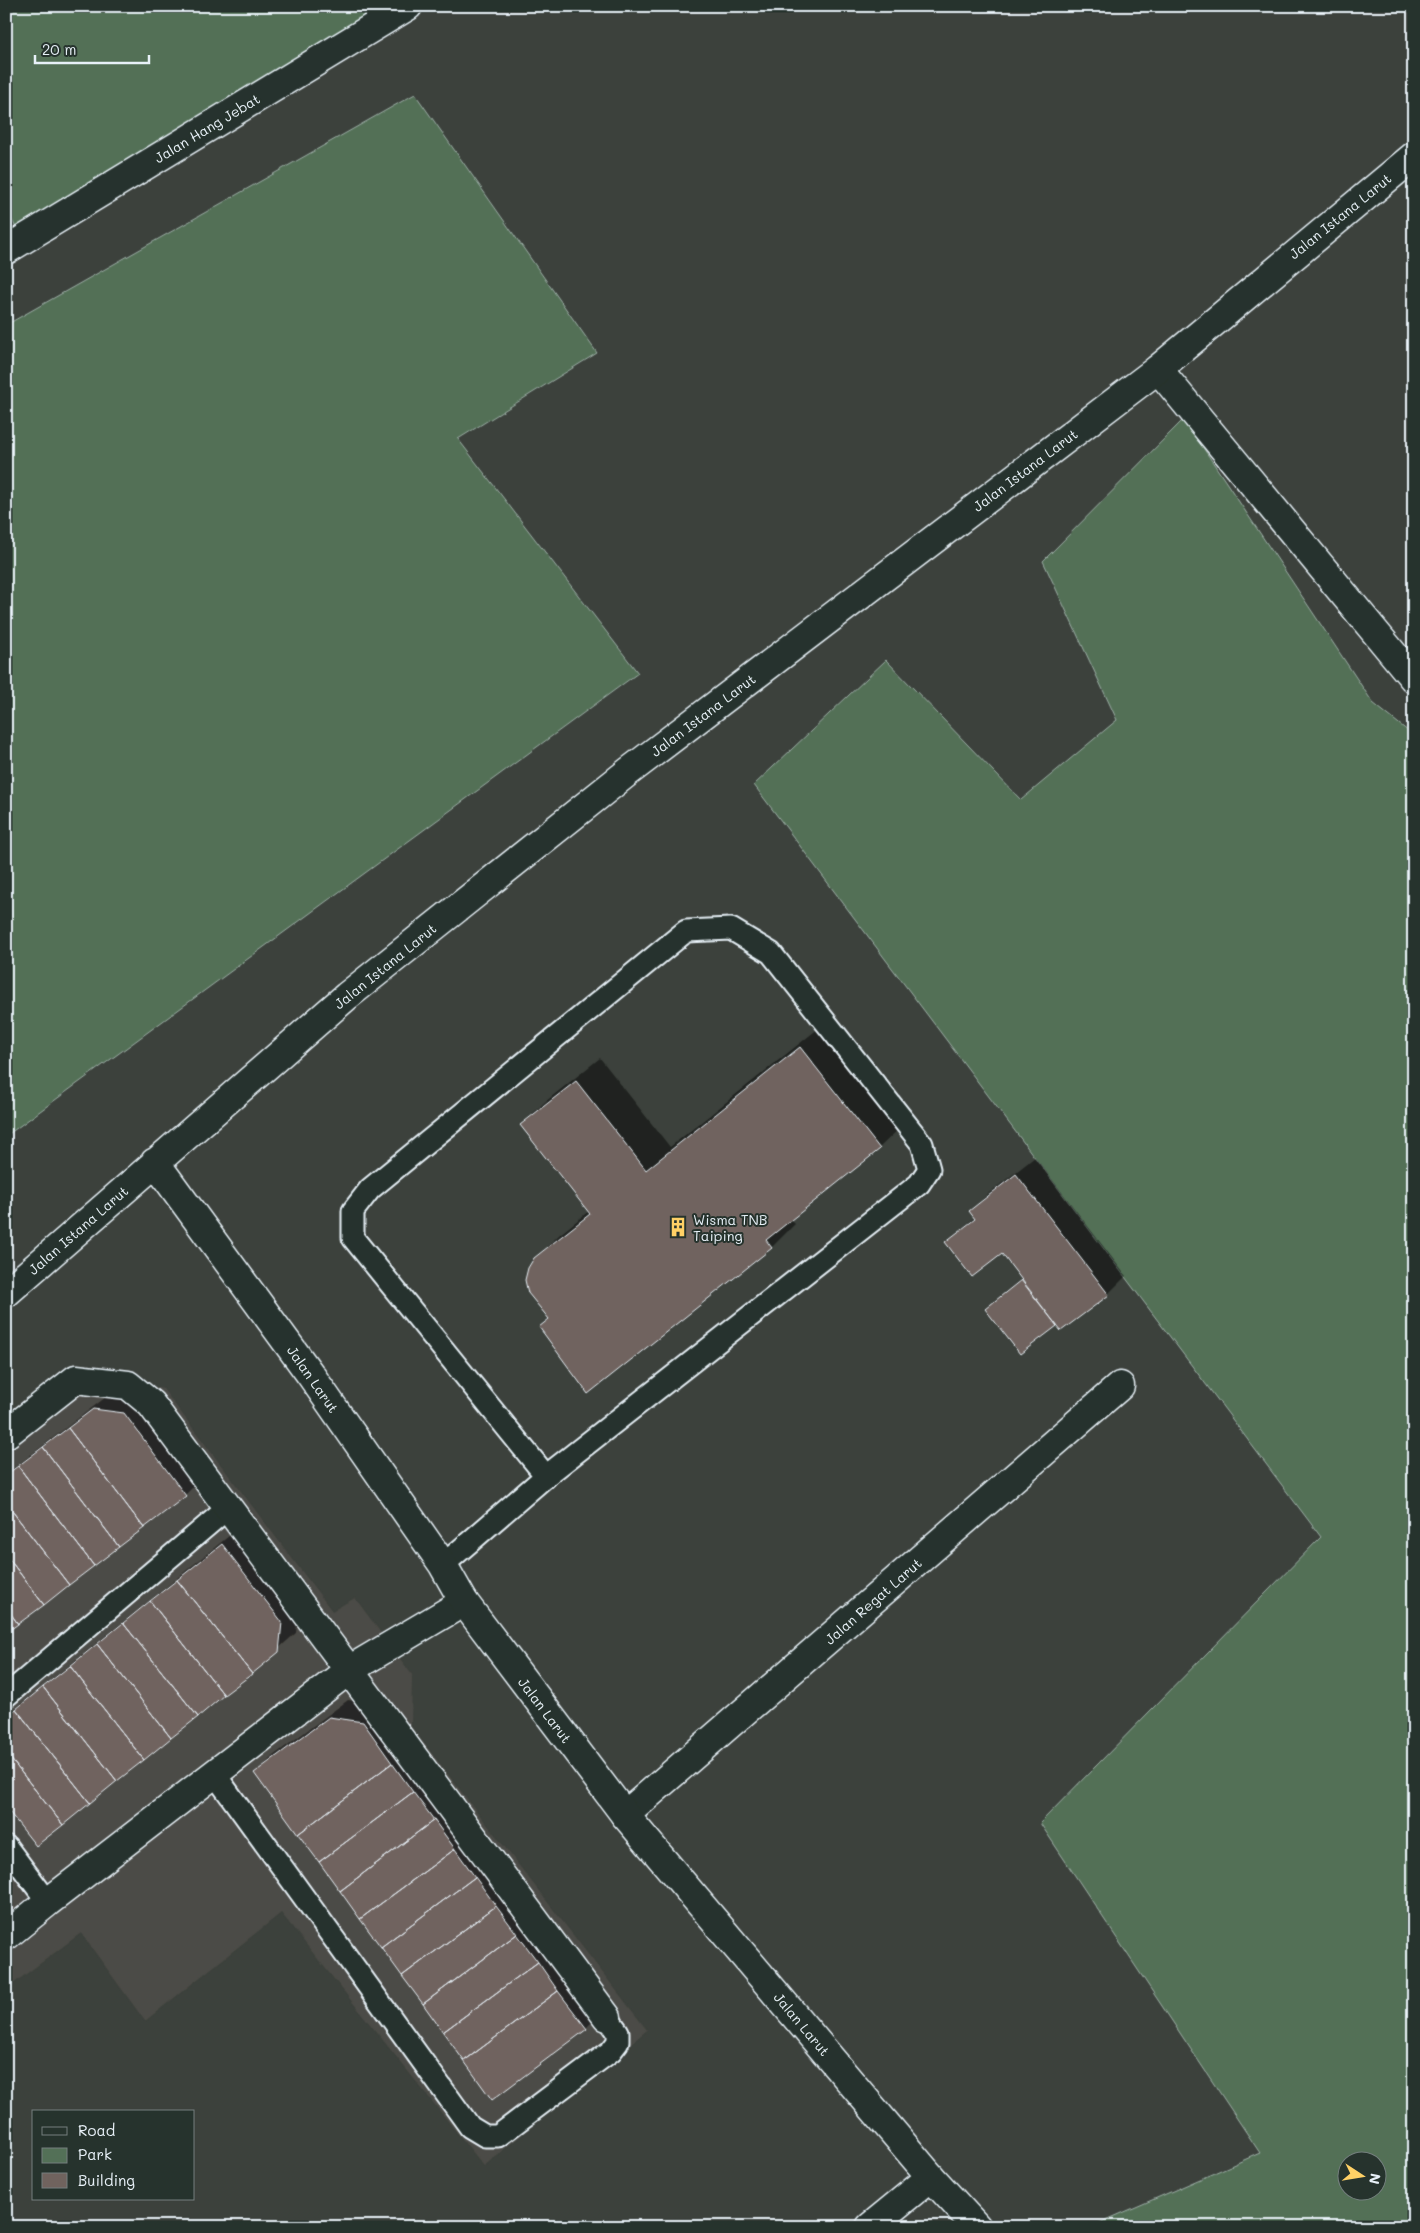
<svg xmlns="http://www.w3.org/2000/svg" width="1420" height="2233" font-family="Mali,sans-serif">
  <rect width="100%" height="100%" fill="#3c413c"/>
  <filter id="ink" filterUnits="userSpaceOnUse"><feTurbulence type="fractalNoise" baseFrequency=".02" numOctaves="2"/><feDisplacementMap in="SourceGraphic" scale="10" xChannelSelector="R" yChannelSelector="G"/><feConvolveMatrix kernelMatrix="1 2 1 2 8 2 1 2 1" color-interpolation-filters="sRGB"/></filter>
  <g filter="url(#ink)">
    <!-- built -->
    <path fill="#4c4b46" d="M78,1367L163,1389L332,1611L355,1598L412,1675L411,1727L647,2030L484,2166L281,1913L145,2021L81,1933L6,1989V1423Z"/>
    <!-- green -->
    <path fill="#537057" stroke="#9eb0a8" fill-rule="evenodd" d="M6,6H391L19,234L6,208Z
      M415,94L597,353L458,439L638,673L6,1136V325Z
      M1184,419L1373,703L1414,736V2227H1090L1260,2153L1040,1823L1321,1537L754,785L886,660L1021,800L1117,720L1043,561ZM1348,2160H1378V2190H1348Z"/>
    <!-- shadow -->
    <path fill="#0007" d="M824,1024L903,1125L879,1148L790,1219L795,1224L771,1248L540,1327L549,1318L535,1259L559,1235L589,1211L521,1125L545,1102L600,1058L670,1147Z
      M1035,1157L1126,1276L1108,1294L1057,1324L1020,1352L987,1309L1022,1278L1002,1252L947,1243L975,1217L971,1211L988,1194Z
      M106,1397L137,1402L197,1483L185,1495L6,1632V1474Z
      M240,1527L299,1603L296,1633L252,1672L177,1578Z
      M175,1580L250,1674L6,1806V1716Z
      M348,1700L381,1705L598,2016L586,2028L255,1774L273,1756Z"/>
    <!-- building -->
    <path fill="#70635e" stroke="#e8f1f8" d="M800,1047L880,1149L766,1240L772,1248L588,1394L539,1327L549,1319L528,1293L525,1280L528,1268L534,1258L590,1214L520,1125L576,1081L646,1170Z
      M1016,1174L1109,1295L1061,1331L1002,1254L972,1277L945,1242L975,1219L969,1211Z
      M1021,1280L1057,1326L1020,1354L985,1309Z
      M93,1409L124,1413L186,1496L144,1528L68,1428Z
      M68,1428L144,1528L119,1547L43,1447Z
      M43,1447L119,1547L94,1566L18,1466Z
      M18,1466L94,1566L69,1585L6,1503V1475Z
      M6,1503L69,1585L44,1605L6,1555Z
      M222,1544L282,1622L279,1652L252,1674L177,1580Z
      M6,1555L44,1605L18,1624L6,1607Z
      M177,1580L252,1674L224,1695L150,1601Z
      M150,1601L224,1695L198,1717L123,1623Z
      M6,1607L18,1624L6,1633Z
      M123,1623L198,1717L171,1738L97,1644Z
      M97,1644L171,1738L144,1760L70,1666Z
      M70,1666L144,1760L117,1781L43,1687Z
      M43,1687L117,1781L90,1803L16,1709Z
      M16,1709L90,1803L63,1825L6,1753V1717Z
      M329,1717L363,1722L392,1763L298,1834L254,1773Z
      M6,1753L63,1825L36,1846L6,1808Z
      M392,1763L413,1792L319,1862L298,1834Z
      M413,1792L434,1820L340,1891L319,1862Z
      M434,1820L455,1849L360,1919L340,1891Z
      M455,1849L475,1877L381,1947L360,1919Z
      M475,1877L496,1906L402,1976L381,1947Z
      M496,1906L517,1934L423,2004L402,1976Z
      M517,1934L538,1962L443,2032L423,2004Z
      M538,1962L558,1991L464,2061L443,2032Z
      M558,1991L587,2029L492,2100L464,2061Z"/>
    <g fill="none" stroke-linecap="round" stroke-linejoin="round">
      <defs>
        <path id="lane" d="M443,1565L546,1476L919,1184L929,1169L922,1144L771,953L731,929L686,931L370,1189L353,1211V1238L546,1476
          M6,1696L229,1507
          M214,1773L470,2127L485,2136H498L611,2051L618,2042V2032L607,2017
          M6,1846L48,1902"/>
        <path id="street" d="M6,250L408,6
          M1158,369L1414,679
          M6,1434L76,1379L128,1385L151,1404L607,2017
          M625,1815L1120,1386
          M6,1936L48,1902L349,1670L464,1602
          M870,2227L931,2177"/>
        <path id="secondary" d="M155,1162L310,1374L443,1565L464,1602L625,1815L931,2177L977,2227
          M6,1293L347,996L628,772L1158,369L1414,156"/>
      </defs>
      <!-- lane casing -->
      <use href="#lane" stroke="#e8f1f8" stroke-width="25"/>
      <!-- street casing -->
      <use href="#street" stroke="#e8f1f8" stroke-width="31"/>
      <!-- secondary casing -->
      <use href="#secondary" stroke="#e8f1f8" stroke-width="31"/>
      <!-- lane -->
      <use href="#lane" stroke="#26332d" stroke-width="21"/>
      <!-- street -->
      <use href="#street" stroke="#26332d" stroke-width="28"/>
      <!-- secondary -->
      <use href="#secondary" stroke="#26332d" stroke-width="28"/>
    </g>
  </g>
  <!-- icons -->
  <defs>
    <symbol id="building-bare" viewBox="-9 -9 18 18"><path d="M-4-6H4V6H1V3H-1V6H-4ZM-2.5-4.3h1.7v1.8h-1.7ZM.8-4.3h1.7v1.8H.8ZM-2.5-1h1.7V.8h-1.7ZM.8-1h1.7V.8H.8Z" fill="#ffd166" stroke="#26332d" stroke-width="2.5" paint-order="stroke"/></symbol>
  </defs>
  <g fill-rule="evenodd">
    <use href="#building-bare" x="664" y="1213" width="28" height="28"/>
  </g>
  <g text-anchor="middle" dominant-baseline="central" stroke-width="4" stroke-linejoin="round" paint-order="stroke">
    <!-- street labels -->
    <g font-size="14" fill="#e8f1f8" stroke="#26332d">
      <text transform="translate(207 128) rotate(-31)">Jalan Hang Jebat</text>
      <text transform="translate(1340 216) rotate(-39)">Jalan Istana Larut</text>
      <text transform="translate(1025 470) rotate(-37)">Jalan Istana Larut</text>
      <text transform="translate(703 715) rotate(-37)">Jalan Istana Larut</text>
      <text transform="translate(385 966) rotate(-39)">Jalan Istana Larut</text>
      <text transform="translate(78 1230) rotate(-41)">Jalan Istana Larut</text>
      <text transform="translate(313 1379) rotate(55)">Jalan Larut</text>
      <text transform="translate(873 1601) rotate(-41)">Jalan Regat Larut</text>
      <text transform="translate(545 1710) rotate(53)">Jalan Larut</text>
      <text transform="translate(802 2024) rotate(50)">Jalan Larut</text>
    </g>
    <!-- poi labels -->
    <g font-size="14" fill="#e8f1f8" stroke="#26332d" text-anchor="start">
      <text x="693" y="1219">Wisma TNB<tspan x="693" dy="16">Taiping</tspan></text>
    </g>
  </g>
  <!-- margin -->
  <rect width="1420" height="2233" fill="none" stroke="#26332d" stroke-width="25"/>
  <rect x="12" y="12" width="1395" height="2208" fill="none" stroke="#e8f1f8" stroke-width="2" filter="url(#ink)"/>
  <!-- legend -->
  <rect x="32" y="2110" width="162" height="90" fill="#26332d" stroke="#747f7e"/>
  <rect x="42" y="2127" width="25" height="8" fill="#26332d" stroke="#747f7e"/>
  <text x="78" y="2136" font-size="15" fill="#e8f1f8">Road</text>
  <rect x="42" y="2148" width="25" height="15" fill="#537057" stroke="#747f7e"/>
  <text x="78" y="2160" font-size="15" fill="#e8f1f8">Park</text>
  <rect x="42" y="2173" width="25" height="15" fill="#70635e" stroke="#747f7e"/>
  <text x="78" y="2186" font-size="15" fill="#e8f1f8">Building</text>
  <!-- north arrow -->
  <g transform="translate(1362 2176) rotate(102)"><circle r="24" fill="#26332d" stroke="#747f7e"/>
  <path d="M0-4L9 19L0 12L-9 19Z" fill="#ffd166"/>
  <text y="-8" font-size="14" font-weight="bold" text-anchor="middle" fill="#e8f1f8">N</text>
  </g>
  <!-- scale -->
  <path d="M35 55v8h114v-8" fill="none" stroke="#e8f1f8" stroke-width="2.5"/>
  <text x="42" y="55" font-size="15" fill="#e8f1f8" stroke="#26332d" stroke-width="4" paint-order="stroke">20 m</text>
</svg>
